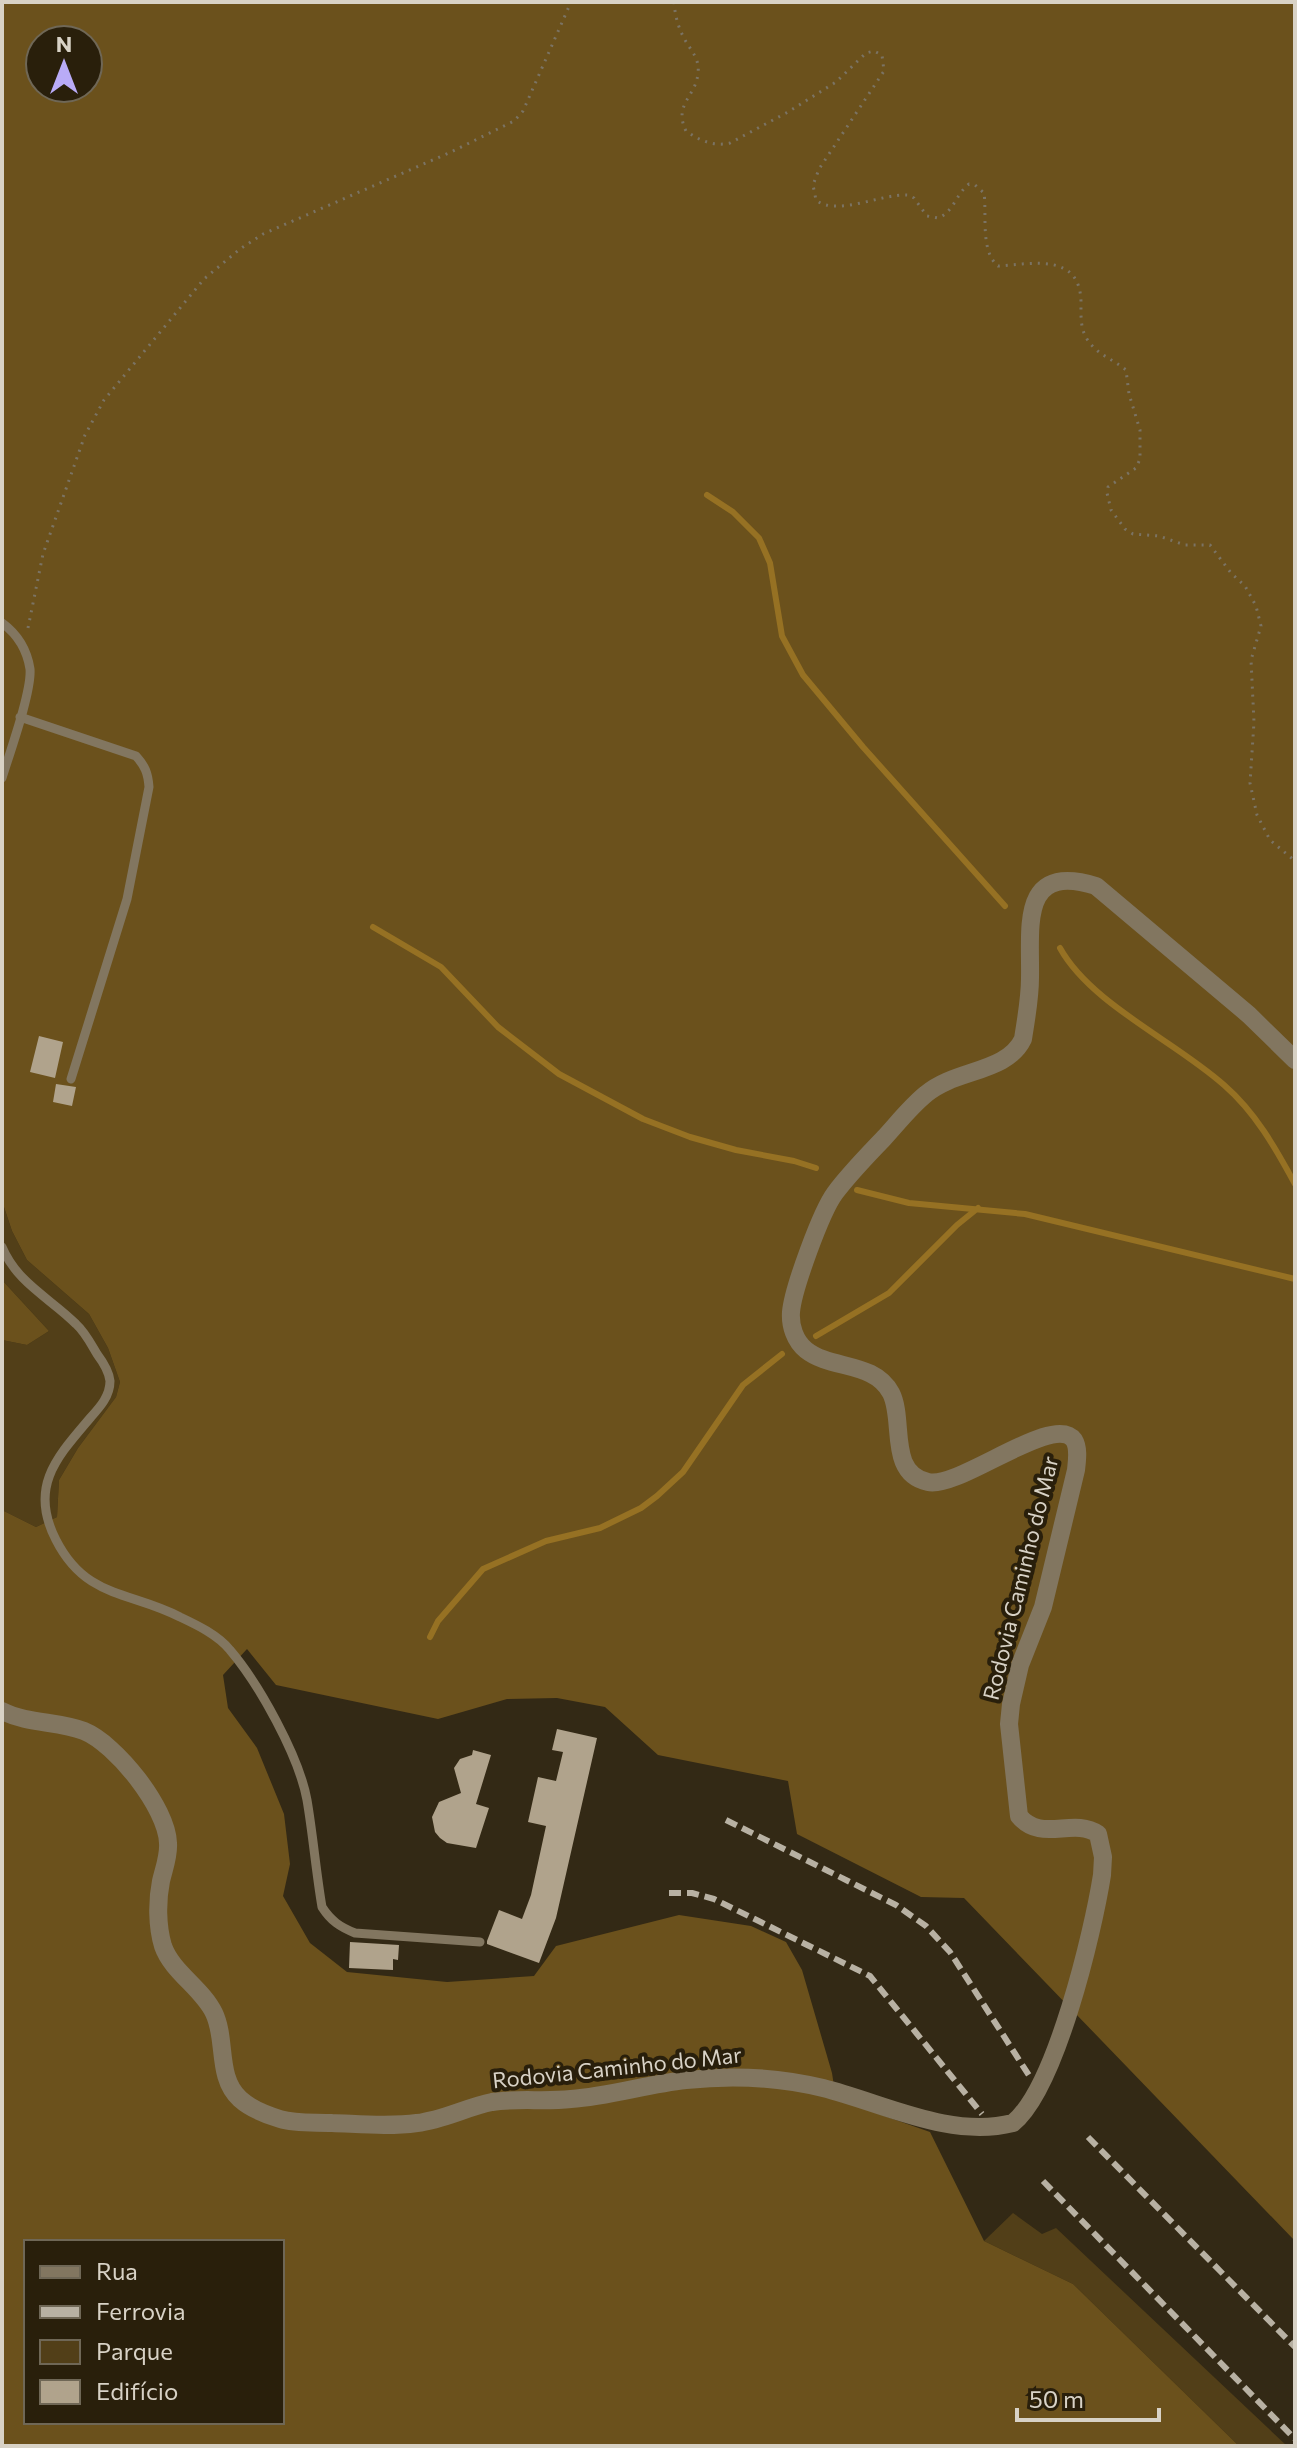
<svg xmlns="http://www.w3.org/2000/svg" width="1297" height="2448" font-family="Commissioner,sans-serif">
  <rect width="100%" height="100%" fill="#332915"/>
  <!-- green -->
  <path fill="#523f18" d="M2,1201L12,1231L27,1260L89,1314L108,1348L120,1382L116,1397L78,1448L59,1480L57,1517L36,1527L2,1510V1340L27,1345L49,1331L2,1280Z
    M1013,2213L1042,2234L1056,2228L1287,2446H1239L1073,2284L984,2241Z"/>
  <!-- forest -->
  <path fill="#6b511c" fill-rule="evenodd" d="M2,2H1295V2241L964,1898L921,1897L797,1834L788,1781L658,1755L605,1707L557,1698L507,1699L438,1719L276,1685L247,1649L223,1675L228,1708L257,1748L284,1814L290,1864L283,1896L310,1943L347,1972L447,1982L534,1976L556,1946L679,1915L751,1926L786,1942L802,1970L832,2073L836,2099L930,2132L984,2241L1073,2284L1239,2446H2V1510L36,1527L57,1517L59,1480L78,1448L116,1397L120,1382L108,1348L89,1314L27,1260L12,1231L2,1201ZM40,40H88V88H40ZM26,2242H282V2422H26Z
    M2,1280L49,1331L27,1345L2,1340Z"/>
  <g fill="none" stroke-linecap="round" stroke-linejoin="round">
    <!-- stream -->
    <path stroke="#967123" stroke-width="6" d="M707,495L733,512L759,538L770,563L782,636L803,675L863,747L1005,906
      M373,927L441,967L498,1027L559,1074L643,1119L690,1137L736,1150L794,1161L816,1168
      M1060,948C1091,1004 1175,1041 1224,1085C1255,1112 1275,1147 1295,1184
      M857,1190L909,1203L1025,1214L1295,1279
      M816,1336L889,1293L957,1225L978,1208
      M430,1637L438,1621L483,1569L546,1541L600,1528L641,1508L657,1496L683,1472L743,1385L782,1354"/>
  </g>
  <!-- building -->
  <path fill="#b0a38c" d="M39,1036L63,1042L55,1078L30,1072Z
    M56,1084L76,1087L72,1106L53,1102Z
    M557,1729L597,1738L556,1918L539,1963L487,1944V1941L499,1910L522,1919L531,1895L546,1826L528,1822L538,1777L556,1781L563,1752L552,1750Z
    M473,1750L491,1755L476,1804L489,1808L476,1848L447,1843L440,1838L435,1832L432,1817L439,1802L461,1793L454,1768L460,1759L472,1755Z
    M350,1942L399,1945L398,1960L393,1959V1970L349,1968Z"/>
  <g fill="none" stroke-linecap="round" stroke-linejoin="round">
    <!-- path -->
    <path stroke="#7b7363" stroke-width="3" stroke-dasharray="2 6" stroke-linecap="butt" d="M674,2C675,15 678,27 684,38C690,50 700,58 698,73C696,97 673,104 686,131C699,140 713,147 730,143L788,112L836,82L866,53L874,51L882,55L884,71L819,169L813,185L816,200C836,217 883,193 908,195L914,198L927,216L938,218C953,213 956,194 969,184L975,185L984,193C987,215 980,251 998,266C1032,264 1080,252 1081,302C1081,315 1080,328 1087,339C1097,355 1113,359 1126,370L1129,394L1140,430V459L1136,468L1108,487L1107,493L1111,510L1125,529L1133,534L1159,536L1185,545H1210L1231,573L1245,586L1256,606L1261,626L1251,660L1254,722L1250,783L1257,815L1270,840L1295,861
      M28,628L43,554L85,435L104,400L204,279L240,249L263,234L451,152L514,121L523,111L571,2"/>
    <!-- service -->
    <path stroke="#827660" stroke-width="9" d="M2,623C17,634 27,650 30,669C32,691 9,755 2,778
      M20,717L136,756C145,766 148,773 149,787L127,899L71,1079
      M2,1247C17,1283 50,1298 76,1324C85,1332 91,1344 97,1354C103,1362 109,1371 110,1381C110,1396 100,1407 91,1417C58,1456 28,1486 56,1540C86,1599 130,1591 180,1617C197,1625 218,1635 230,1650C259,1684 299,1756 307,1800C313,1835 316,1872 322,1907C331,1921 340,1927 355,1933L480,1942"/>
    <!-- minor -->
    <path stroke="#827660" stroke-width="18" d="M2,1711C28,1724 58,1721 84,1731C116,1744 167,1808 168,1843C169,1856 164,1868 161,1881C157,1901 157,1926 163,1946C172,1972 202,1988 214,2013C227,2040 216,2077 240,2099C250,2108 267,2115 280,2119C296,2124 316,2122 332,2123C360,2124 389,2127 417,2123C443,2120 467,2107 492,2102C518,2098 545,2102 571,2099C610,2096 648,2084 686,2080C732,2075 778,2077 823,2088C883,2103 950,2139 1013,2123C1056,2088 1093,1932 1102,1875L1103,1857L1098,1834C1073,1817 1041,1843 1019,1816L1009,1724L1011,1704L1020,1665L1043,1607L1076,1470C1077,1461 1079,1448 1074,1440C1054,1412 960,1489 928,1482C887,1473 905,1420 891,1393C874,1361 831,1370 806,1350C795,1341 790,1326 791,1312C793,1289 821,1212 835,1193C850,1173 867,1156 884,1138C897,1124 910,1107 926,1094C955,1069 1007,1073 1023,1039C1026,1019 1030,999 1030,978C1031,927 1019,862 1096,886L1249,1015L1295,1060"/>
    <!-- rail -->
    <path stroke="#b8b1a3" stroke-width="6" stroke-dasharray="12 6" stroke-linecap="butt" d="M726,1820L896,1905L926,1926L950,1952L1030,2077
      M669,1893H692L714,1899L870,1976L982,2114
      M1088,2137L1295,2347
      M1043,2181L1295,2439"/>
  </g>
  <g text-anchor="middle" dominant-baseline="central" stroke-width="8" stroke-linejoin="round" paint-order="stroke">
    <!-- street labels -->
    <g font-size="22" fill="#d8d2c6" stroke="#291f0b">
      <text transform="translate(1020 1578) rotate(-76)">Rodovia Caminho do Mar</text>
      <text transform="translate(617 2067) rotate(-6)">Rodovia Caminho do Mar</text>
    </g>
  </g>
  <!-- border -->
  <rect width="1297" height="2448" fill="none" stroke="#d8d2c6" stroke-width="8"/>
  <!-- legend -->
  <rect x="24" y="2240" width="260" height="184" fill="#291f0b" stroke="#6f6756" stroke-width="2"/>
  <rect x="40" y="2266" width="40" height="12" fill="#827660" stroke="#6f6756" stroke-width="2"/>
  <text x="96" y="2280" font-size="24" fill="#d8d2c6">Rua</text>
  <rect x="40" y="2306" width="40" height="12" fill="#b8b1a3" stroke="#6f6756" stroke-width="2"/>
  <text x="96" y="2320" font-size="24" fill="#d8d2c6">Ferrovia</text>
  <rect x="40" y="2340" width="40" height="24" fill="#523f18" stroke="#6f6756" stroke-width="2"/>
  <text x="96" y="2360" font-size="24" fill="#d8d2c6">Parque</text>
  <rect x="40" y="2380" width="40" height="24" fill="#b0a38c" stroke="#6f6756" stroke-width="2"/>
  <text x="96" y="2400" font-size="24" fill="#d8d2c6">Edifício</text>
  <!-- north arrow -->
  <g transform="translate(64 64)"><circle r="38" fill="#291f0b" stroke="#6f6756" stroke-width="2"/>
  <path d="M0-6L14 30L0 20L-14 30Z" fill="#b9abf7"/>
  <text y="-12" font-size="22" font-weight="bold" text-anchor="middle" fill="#d8d2c6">N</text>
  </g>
  <!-- scale -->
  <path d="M1017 2408v12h142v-12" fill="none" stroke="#d8d2c6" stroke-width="4"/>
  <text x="1029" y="2408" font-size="24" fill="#d8d2c6" stroke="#291f0b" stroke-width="6" paint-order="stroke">50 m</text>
</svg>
